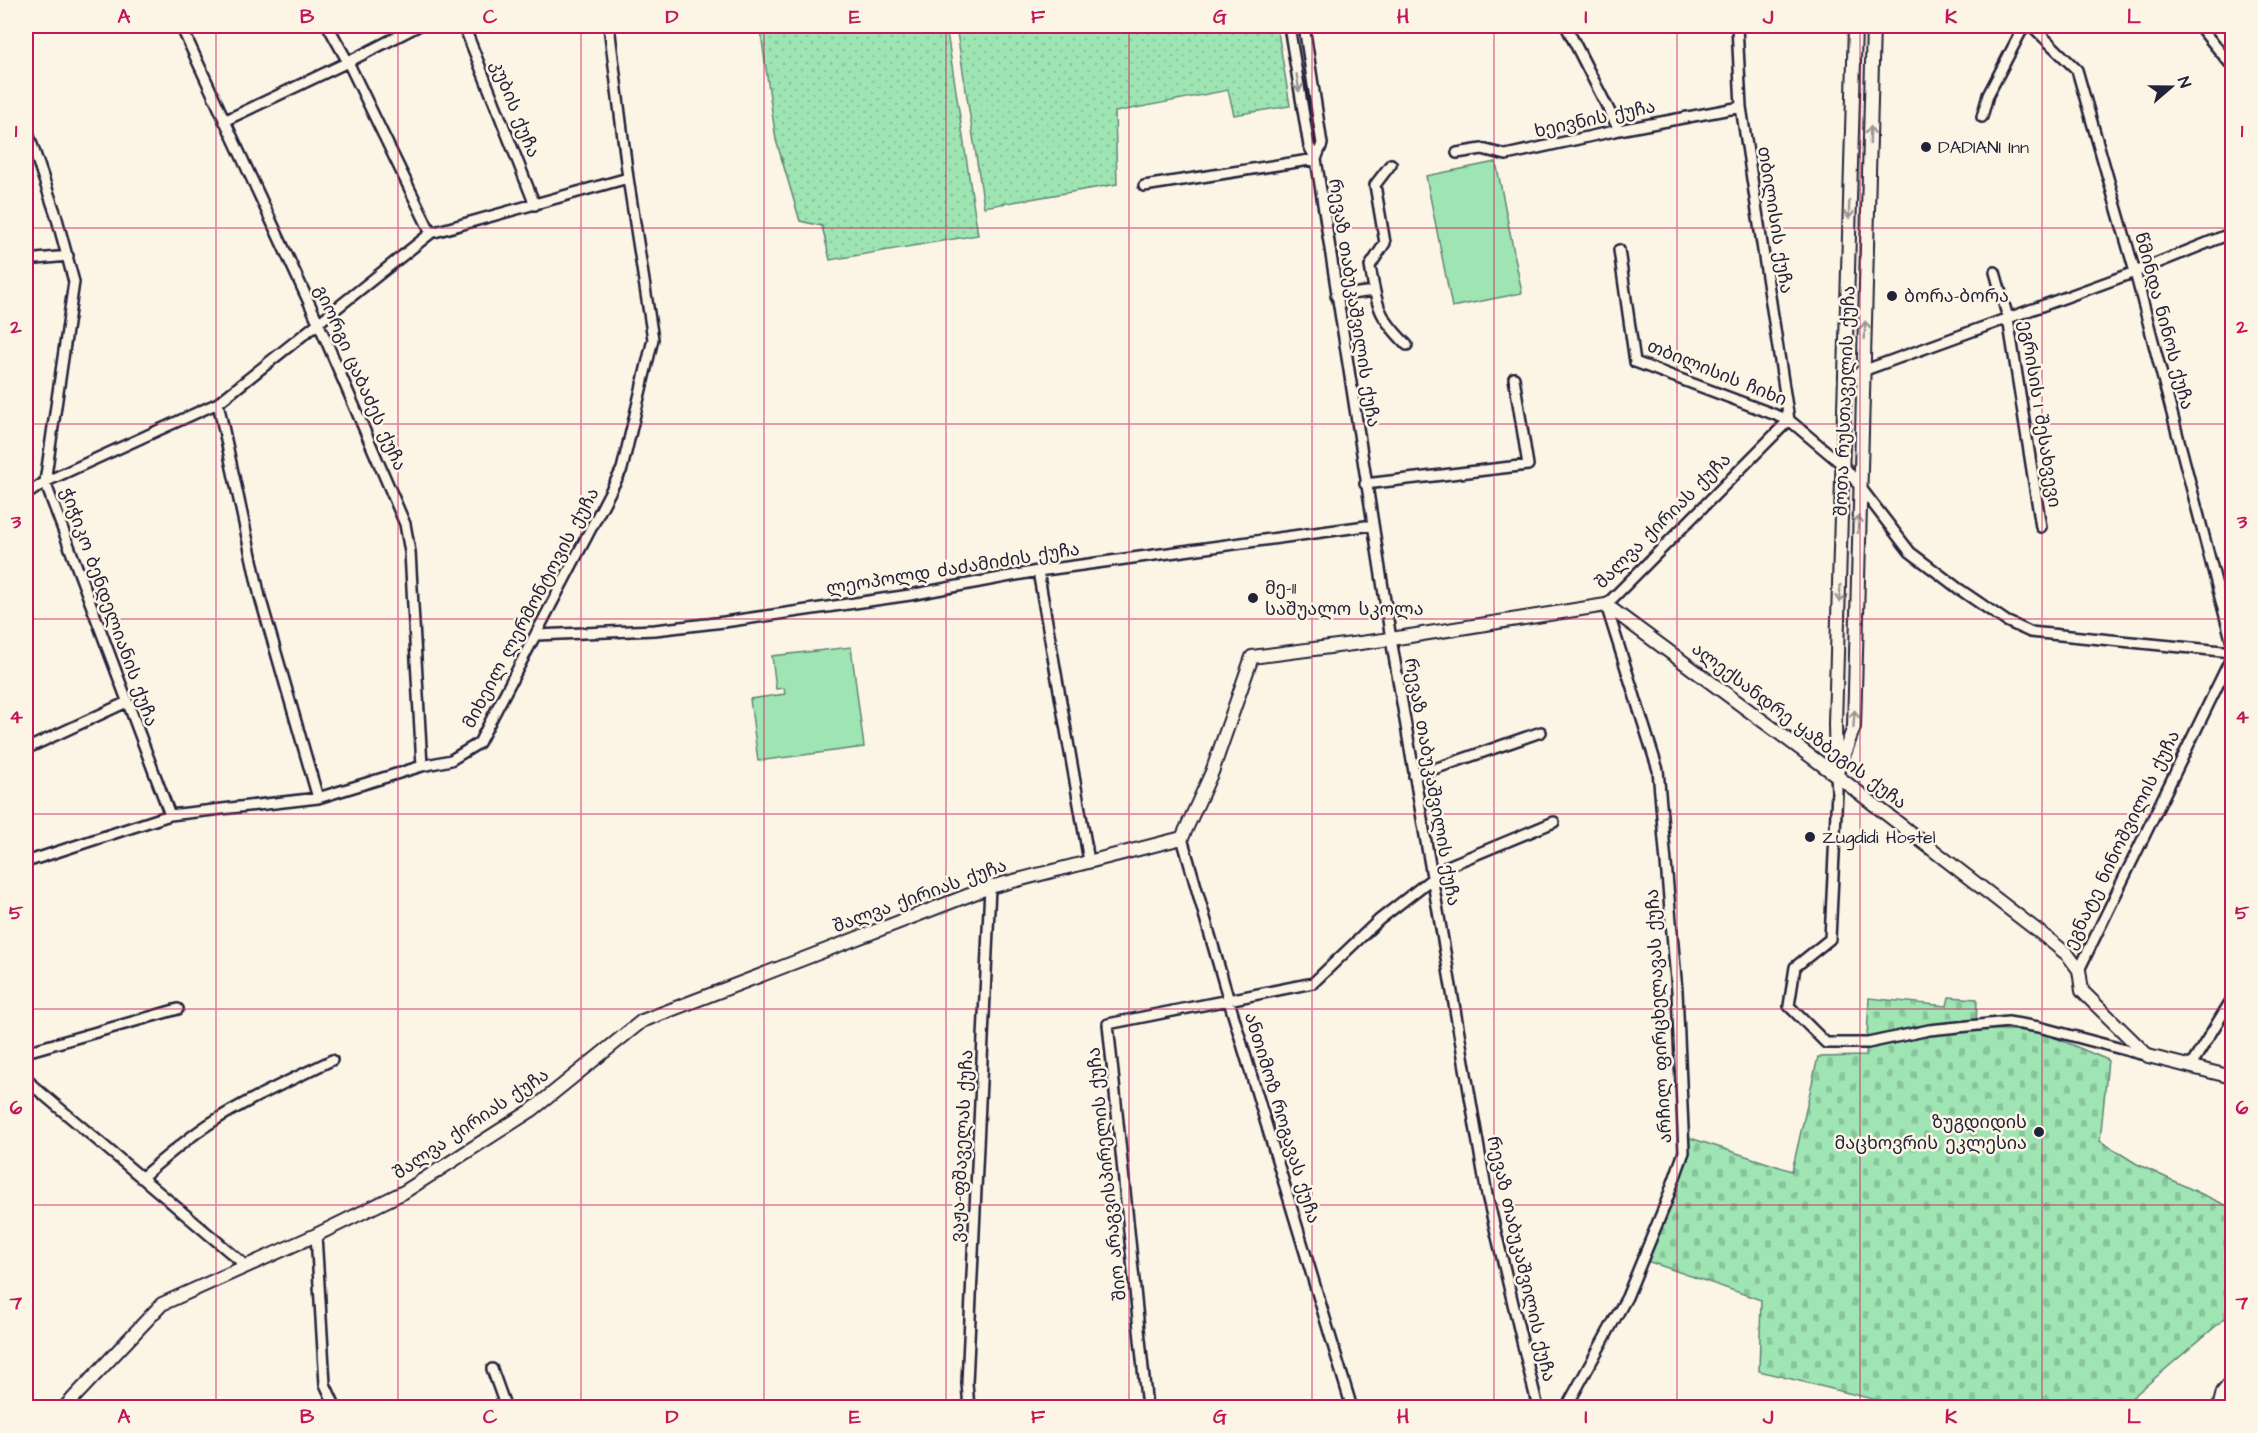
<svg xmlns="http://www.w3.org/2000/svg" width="2258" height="1433" font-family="'Architects Daughter','Noto Sans Georgian',sans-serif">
  <defs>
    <pattern id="grass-dots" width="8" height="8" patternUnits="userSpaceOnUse" patternTransform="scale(1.5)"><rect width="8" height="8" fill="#9ee5b3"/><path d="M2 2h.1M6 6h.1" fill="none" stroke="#88c49b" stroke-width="1.8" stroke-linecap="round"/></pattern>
    <pattern id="cemetery-stones" width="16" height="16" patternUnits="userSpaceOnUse" patternTransform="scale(1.5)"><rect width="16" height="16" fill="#9ee5b3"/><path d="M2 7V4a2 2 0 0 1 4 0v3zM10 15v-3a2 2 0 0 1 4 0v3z" fill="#88c49b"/></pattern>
  </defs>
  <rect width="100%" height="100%" fill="#fcf5e5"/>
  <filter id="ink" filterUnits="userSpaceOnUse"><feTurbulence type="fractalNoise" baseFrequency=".0167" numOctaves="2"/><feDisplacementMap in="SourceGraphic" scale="12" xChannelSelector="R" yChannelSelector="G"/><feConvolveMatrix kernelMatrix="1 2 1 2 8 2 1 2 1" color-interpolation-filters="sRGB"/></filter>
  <g filter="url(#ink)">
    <!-- grass -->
    <path fill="url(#grass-dots)" stroke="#608477" stroke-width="1.5" d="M760,26H946L978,235L830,260L822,226L800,221L776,140Z
      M956,26H1277L1290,106L1234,115L1228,90L1115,112L1117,184L984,207Z"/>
    <!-- cemetery -->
    <path fill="url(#cemetery-stones)" stroke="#608477" stroke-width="1.5" d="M1949,997L1977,999L1976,1029L2039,1031L2108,1060L2100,1141L2137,1164L2232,1208V1307L2231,1313L2121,1407H1905L1759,1371L1761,1300L1647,1261L1666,1200L1681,1135L1792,1171L1818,1057L1866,1056L1869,998L1947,1006Z"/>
    <!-- park -->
    <path fill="#9ee5b3" stroke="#608477" stroke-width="1.5" d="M1496,162L1522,293L1452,307L1426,176Z
      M851,647L864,747L758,761L750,699L785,694L784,688L776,689L772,656Z"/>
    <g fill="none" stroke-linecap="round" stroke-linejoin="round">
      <defs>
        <path id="minor" d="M181,26L318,322L405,524L410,552L422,766
          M328,26L348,62L431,233
          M464,26L535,205
          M1289,26L1309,146L1316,159L1391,639L1487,1195L1538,1408
          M1304,26L1322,144L1316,159
          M1566,26L1619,130
          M1737,26L1741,107L1789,420
          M2032,26L2077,70L2135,272L2232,643
          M2199,26L2232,66
          M1982,117L1988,95L2024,26
          M224,121L348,62L418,26
          M26,127L56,215L74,282L45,482L170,815
          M1457,153L1482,149L1506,155L1619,130L1741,107
          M1391,164L1375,185L1385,243L1370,266C1377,306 1377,315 1407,345
          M1144,186L1316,159
          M1619,250L1635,362L1789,420L1844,466L1910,552L1959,589L2006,621L2030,632L2232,652
          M26,260L68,256
          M1995,272L2008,318L2041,527
          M1336,296L1374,291
          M1846,377L2135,272L2232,233
          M218,403L260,597L318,798
          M1365,484L1528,465L1514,378
          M26,495L45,482L218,403L431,233L628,178
          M1038,571L1089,861
          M537,635L655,630L724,622L910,595L1038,571L1373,525
          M26,749L127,702
          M1836,775L1837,791L1830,939L1795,967L1789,1006L1826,1043H1868L1929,1030L2008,1022L2039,1027L2148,1056
          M1414,776L1541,732
          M1182,838L1229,1001L1352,1408
          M26,862L170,815L318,798L422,766L451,760L479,743L622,469L653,339L628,178L609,26
          M2079,970L2232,656
          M26,1052L178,1009
          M2190,1067L2232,999
          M26,1076L32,1085L245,1265
          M141,1178C163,1159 185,1140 209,1124C248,1099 291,1080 332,1060
          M316,1235L325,1384L336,1408
          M492,1369L506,1408
          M969,1408L967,1383L990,887
          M1147,1408L1108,1024L1313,983L1379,920L1448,866L1554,822
          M1566,1408L1627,1297L1665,1205L1684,1152L1677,991L1658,770L1606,605L1789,420"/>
        <path id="tertiary" d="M1836,768L1835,724L1855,26
          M1836,775L1854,727L1873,26
          M64,1408L162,1304L316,1235L404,1192L532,1110L642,1021L990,887L1182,838L1212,772L1252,657L1391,639L1606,605L1836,775L2052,942L2068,955L2079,970L2082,991L2148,1056L2232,1077
          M2219,1408L2223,1392L2232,1381"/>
      </defs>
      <!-- minor casing -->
      <use href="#minor" stroke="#22223b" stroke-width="14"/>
      <!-- tertiary casing -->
      <use href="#tertiary" stroke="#22223b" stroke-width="16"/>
      <!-- minor -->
      <use href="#minor" stroke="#fcf5e5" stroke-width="9"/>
      <!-- tertiary -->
      <use href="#tertiary" stroke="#fcf5e5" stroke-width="12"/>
    </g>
    <!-- one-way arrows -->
    <defs><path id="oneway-shaft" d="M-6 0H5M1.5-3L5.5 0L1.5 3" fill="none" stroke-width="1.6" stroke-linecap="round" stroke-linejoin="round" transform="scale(1.5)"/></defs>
    <g stroke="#9a9698">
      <use href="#oneway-shaft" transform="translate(1298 83) rotate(81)"/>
      <use href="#oneway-shaft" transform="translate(1870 135) rotate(-89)"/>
      <use href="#oneway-shaft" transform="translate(1849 210) rotate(92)"/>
      <use href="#oneway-shaft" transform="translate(1865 330) rotate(-88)"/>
      <use href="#oneway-shaft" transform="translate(1858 524) rotate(-89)"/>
      <use href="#oneway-shaft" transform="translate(1840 594) rotate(92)"/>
      <use href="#oneway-shaft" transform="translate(1854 719) rotate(-86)"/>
    </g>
  </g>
  <!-- grid -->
  <path fill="none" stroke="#c2185b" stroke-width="1.5" stroke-opacity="0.55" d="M216,26V1408M398,26V1408M581,26V1408M764,26V1408M946,26V1408M1129,26V1408M1312,26V1408M1494,26V1408M1677,26V1408M1860,26V1408M2042,26V1408M26,228H2232M26,424H2232M26,619H2232M26,814H2232M26,1009H2232M26,1205H2232"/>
  <!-- markers -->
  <g fill="#22223b" stroke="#fcf5e5" stroke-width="2">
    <circle cx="1926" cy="147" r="6"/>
    <circle cx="1892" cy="296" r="6"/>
    <circle cx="1253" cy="598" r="6"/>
    <circle cx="1810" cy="837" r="6"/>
    <circle cx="2039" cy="1132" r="6"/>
  </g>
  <g text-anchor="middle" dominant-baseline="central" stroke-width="5" stroke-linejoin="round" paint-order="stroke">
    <!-- street labels -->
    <g font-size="18" fill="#22223b" stroke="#fcf5e5">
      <text transform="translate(515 109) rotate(68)">კუბის ქუჩა</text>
      <text transform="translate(1595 119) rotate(-12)">ხეივნის ქუჩა</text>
      <text transform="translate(1775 220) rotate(81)">თბილისის ქუჩა</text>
      <text transform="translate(1354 303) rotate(81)">რევაზ თაბუკაშვილის ქუჩა</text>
      <text transform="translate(2164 321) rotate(75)">წმინდა ნინოს ქუჩა</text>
      <text transform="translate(1717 373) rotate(22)">თბილისის ჩიხი</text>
      <text transform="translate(360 378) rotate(66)">გიორგი ცაბაძეს ქუჩა</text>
      <text transform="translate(1845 401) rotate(-88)">შოთა რუსთაველის ქუჩა</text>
      <text transform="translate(2040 414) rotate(81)">ეგრისის I შესახვევი</text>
      <text transform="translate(1663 521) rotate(-45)">შალვა ქირიას ქუჩა</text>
      <text transform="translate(953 569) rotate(-9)">ლეოპოლდ ძაძამიძის ქუჩა</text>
      <text transform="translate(109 607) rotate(70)">ჭიჭიკო ბენდელიანის ქუჩა</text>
      <text transform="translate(531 608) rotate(-62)">მიხეილ ლერმონტოვის ქუჩა</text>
      <text transform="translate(1799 726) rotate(37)">ალექსანდრე ყაზბეგის ქუჩა</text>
      <text transform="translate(1432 782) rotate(80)">რევაზ თაბუკაშვილის ქუჩა</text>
      <text transform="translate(2122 840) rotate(-64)">ეგნატე ნინოშვილის ქუჩა</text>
      <text transform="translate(920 896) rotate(-20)">შალვა ქირიას ქუჩა</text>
      <text transform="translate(1659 1016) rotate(-93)">არჩილ ფირცხელავას ქუჩა</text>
      <text transform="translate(1282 1118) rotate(73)">ანთიმოზ როგავას ქუჩა</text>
      <text transform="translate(471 1124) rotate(-34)">შალვა ქირიას ქუჩა</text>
      <text transform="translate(962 1146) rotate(-87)">ვაჟა-ფშაველას ქუჩა</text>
      <text transform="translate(1107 1174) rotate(-96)">შიო არაგვისპირელის ქუჩა</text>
      <text transform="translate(1521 1259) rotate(77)">რევაზ თაბუკაშვილის ქუჩა</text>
    </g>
    <!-- poi labels -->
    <g font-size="18" fill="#22223b" stroke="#fcf5e5" text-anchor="start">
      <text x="1938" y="147">DADIANI Inn</text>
      <text x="1904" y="296">ბორა-ბორა</text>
      <text x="1265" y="588">მე-11<tspan x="1265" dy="21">საშუალო სკოლა</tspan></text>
      <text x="1822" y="837">Zugdidi Hostel</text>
      <text x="2027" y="1122" text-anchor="end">ზუგდიდის<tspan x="2027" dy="21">მაცხოვრის ეკლესია</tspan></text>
    </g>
  </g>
  <!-- margin -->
  <rect width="2258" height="1433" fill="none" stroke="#fcf5e5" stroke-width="66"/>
  <!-- north arrow -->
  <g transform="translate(2171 87) rotate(70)" stroke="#fcf5e5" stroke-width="4.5" paint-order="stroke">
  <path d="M0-4.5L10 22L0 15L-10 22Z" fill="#22223b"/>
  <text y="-9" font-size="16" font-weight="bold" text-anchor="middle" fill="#22223b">N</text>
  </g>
  <rect x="33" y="33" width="2192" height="1367" fill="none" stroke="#c2185b" stroke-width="2"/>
  <g font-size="20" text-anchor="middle" font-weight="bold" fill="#c2185b">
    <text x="124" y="23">A</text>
    <text x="307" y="23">B</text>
    <text x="490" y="23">C</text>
    <text x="672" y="23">D</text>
    <text x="855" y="23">E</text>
    <text x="1038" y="23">F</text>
    <text x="1220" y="23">G</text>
    <text x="1403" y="23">H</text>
    <text x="1586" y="23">I</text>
    <text x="1768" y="23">J</text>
    <text x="1951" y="23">K</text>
    <text x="2134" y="23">L</text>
    <text x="16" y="137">1</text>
    <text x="2242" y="137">1</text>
    <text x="16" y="333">2</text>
    <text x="2242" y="333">2</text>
    <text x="16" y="528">3</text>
    <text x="2242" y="528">3</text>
    <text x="16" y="723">4</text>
    <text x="2242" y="723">4</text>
    <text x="16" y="919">5</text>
    <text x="2242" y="919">5</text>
    <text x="16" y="1114">6</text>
    <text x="2242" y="1114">6</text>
    <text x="16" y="1309">7</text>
    <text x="2242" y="1309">7</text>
    <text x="124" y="1423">A</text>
    <text x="307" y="1423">B</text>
    <text x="490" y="1423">C</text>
    <text x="672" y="1423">D</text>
    <text x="855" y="1423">E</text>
    <text x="1038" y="1423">F</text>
    <text x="1220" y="1423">G</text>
    <text x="1403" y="1423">H</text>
    <text x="1586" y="1423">I</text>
    <text x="1768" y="1423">J</text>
    <text x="1951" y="1423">K</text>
    <text x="2134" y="1423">L</text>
  </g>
</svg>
